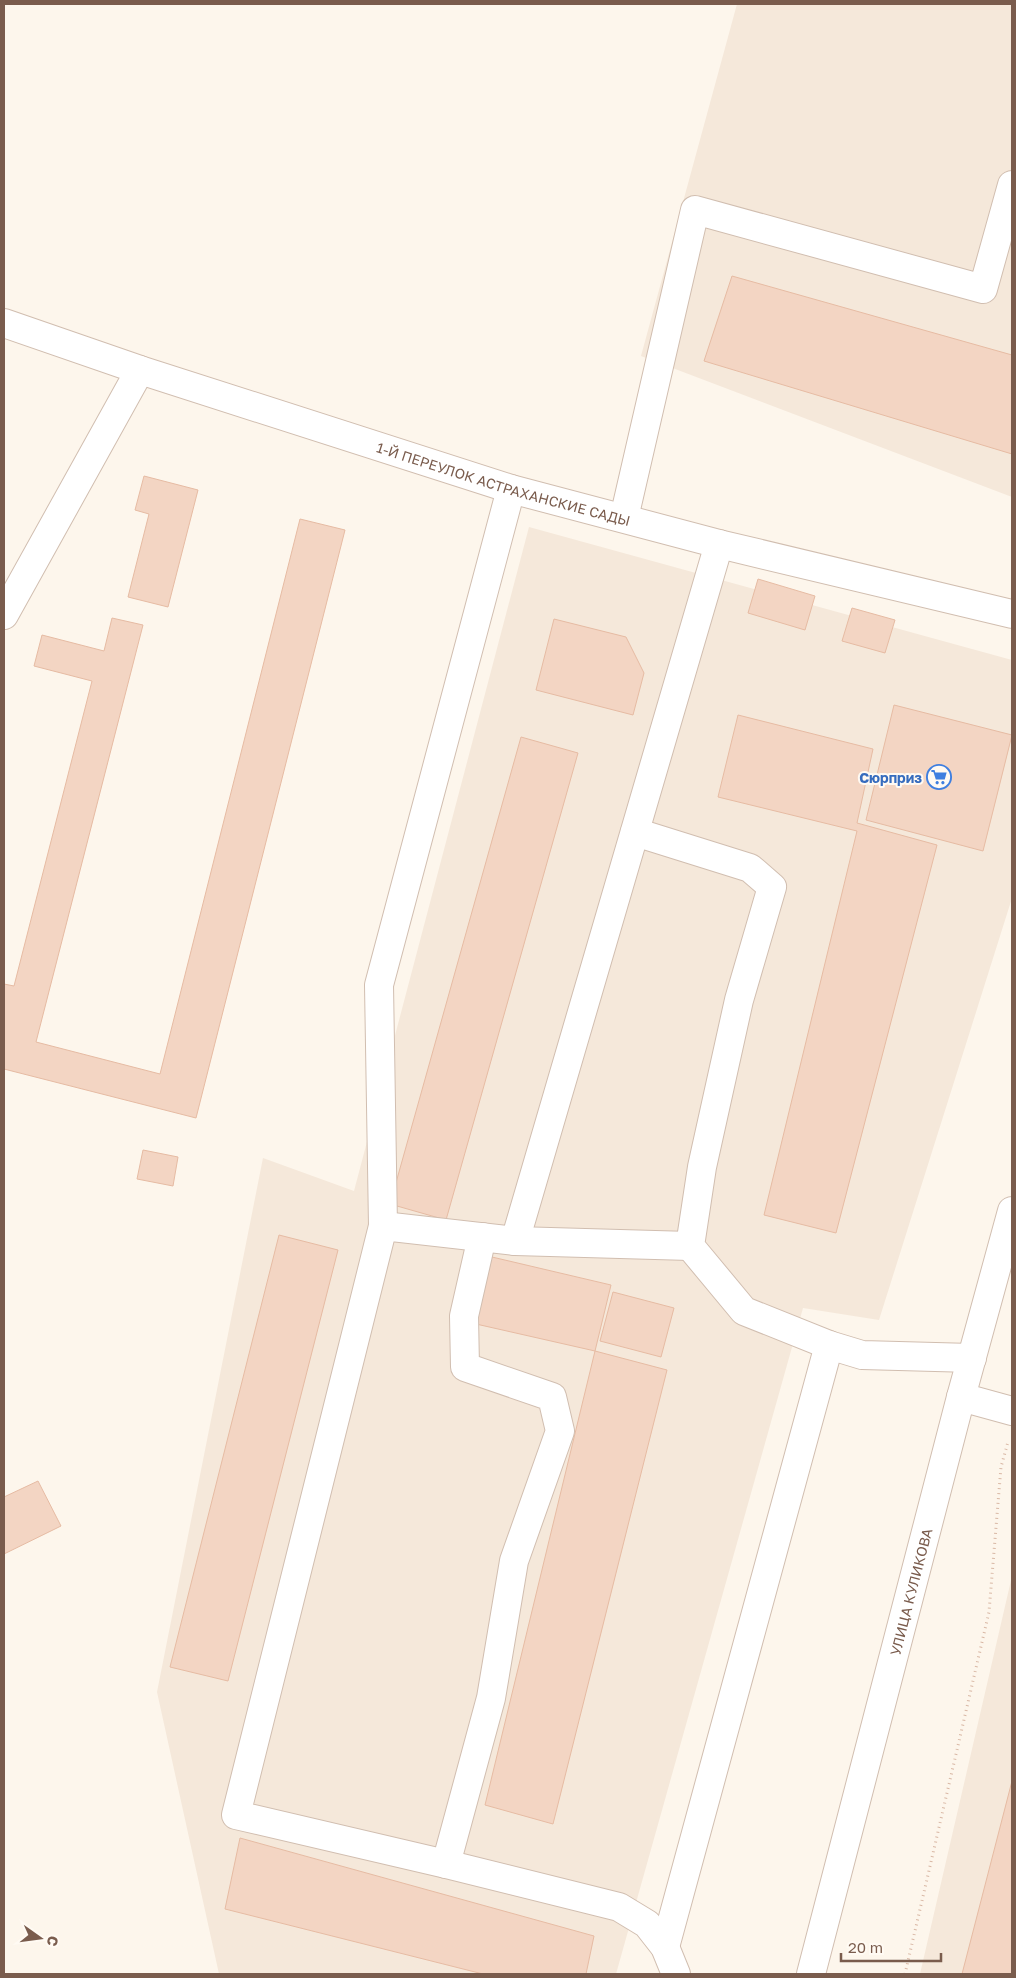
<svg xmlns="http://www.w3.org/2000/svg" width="1016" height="1978" font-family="'Golos Text',sans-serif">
  <rect width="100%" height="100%" fill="#fdf6ec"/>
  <!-- residential -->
  <path fill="#f5e8da" d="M737,4H1012V497L641,356Z
    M529,527L1012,660V898L879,1320L803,1308L616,1974H219L157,1692L263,1158L354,1191Z
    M1012,1576V1974H920Z"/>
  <!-- building -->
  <path fill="#f3d5c3" stroke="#e6bba3" d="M732,276L1012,355V454L704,361Z
    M144,476L198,490L168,607L128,597L149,514L135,510Z
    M300,519L345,530L196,1118L4,1069V984L14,986L92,681L34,666L42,635L104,651L112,618L143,625L36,1042L160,1074Z
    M758,579L815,596L805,630L748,613Z
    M852,608L895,620L885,653L842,641Z
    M554,619L626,637L644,673L633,715L536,690Z
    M894,705L1012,735L983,851L866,820Z
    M738,715L873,749L857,823L937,845L836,1233L764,1215L857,831L718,797Z
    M521,737L578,753L446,1220L390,1204Z
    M143,1150L178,1157L173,1186L137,1179Z
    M279,1235L338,1250L228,1681L170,1667Z
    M492,1257L611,1285L595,1351L476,1324Z
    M613,1292L674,1308L661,1357L600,1341Z
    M595,1351L667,1370L553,1824L485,1805Z
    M38,1481L61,1526L4,1554V1497Z
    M1012,1781V1974H962Z
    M240,1838L594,1936L586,1974H483L225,1909Z"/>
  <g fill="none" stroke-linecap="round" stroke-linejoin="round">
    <defs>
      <g id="minor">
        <path id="s1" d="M4,323L140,370L511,489L719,544L1012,614"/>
        <path d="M624,518L695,210L983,289L1012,185"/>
        <path d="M4,615L140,370"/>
        <path d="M635,832L750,868L772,887L739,1000L702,1167L690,1246L744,1311L829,1345L862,1355L972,1358"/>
        <path d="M383,1226L379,985L511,489"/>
        <path d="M515,1241L690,1246"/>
        <path d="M961,1397L1012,1411"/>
        <path d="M446,1864L491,1698L514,1561L560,1431L552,1397L465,1367L464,1316L482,1237"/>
        <path d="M665,1947L829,1345"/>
        <path d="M676,1974L665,1947L647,1924L619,1907L446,1864L236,1815L383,1226L515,1241L719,544"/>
        <path id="s2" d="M811,1974L961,1397L1012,1211"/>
      </g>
    </defs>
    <!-- minor casing -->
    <use href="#minor" stroke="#d1beb0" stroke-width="30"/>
    <!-- path -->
    <path stroke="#d9b8a5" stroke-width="3" stroke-dasharray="1 4" stroke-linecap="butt" d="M905,1974L989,1612L1001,1467L1008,1442"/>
    <!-- minor -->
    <use href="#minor" stroke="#fff" stroke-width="28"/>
  </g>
  <!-- icons -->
  <defs>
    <symbol id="supermarket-ring" viewBox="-11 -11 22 22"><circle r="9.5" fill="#fffaf3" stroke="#3f7fe0" stroke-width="1.5"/><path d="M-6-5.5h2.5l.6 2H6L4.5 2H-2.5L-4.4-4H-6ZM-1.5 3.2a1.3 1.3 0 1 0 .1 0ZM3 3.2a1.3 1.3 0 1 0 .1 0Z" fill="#3f7fe0"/></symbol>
  </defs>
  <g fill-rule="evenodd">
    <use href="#supermarket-ring" x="925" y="763" width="28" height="28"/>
  </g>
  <g text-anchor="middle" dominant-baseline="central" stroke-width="4" stroke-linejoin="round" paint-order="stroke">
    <!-- street labels -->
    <g font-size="14" fill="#7a5c4d" stroke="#fffaf3">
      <text stroke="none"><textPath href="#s1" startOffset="525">1-Й ПЕРЕУЛОК АСТРАХАНСКИЕ САДЫ</textPath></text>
      <text stroke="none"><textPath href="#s2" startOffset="395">УЛИЦА КУЛИКОВА</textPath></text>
    </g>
    <!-- shop labels -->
    <g font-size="14" font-weight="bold" fill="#366cbe" stroke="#fffaf3" text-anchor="end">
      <text x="922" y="777">Сюрприз</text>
    </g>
  </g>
  <!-- border -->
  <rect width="1016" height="1978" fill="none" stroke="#7a5c4d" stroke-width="10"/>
  <!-- north arrow -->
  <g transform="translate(40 1938) rotate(104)" stroke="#fffaf3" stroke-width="4" paint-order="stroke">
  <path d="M0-4L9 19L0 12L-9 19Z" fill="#7a5c4d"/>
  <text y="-8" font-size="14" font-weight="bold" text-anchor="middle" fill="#7a5c4d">С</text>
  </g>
  <!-- scale -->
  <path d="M841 1953v8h100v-8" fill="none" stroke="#7a5c4d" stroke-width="2.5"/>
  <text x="848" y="1953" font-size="15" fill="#7a5c4d" stroke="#fffaf3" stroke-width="4" paint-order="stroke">20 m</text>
</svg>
